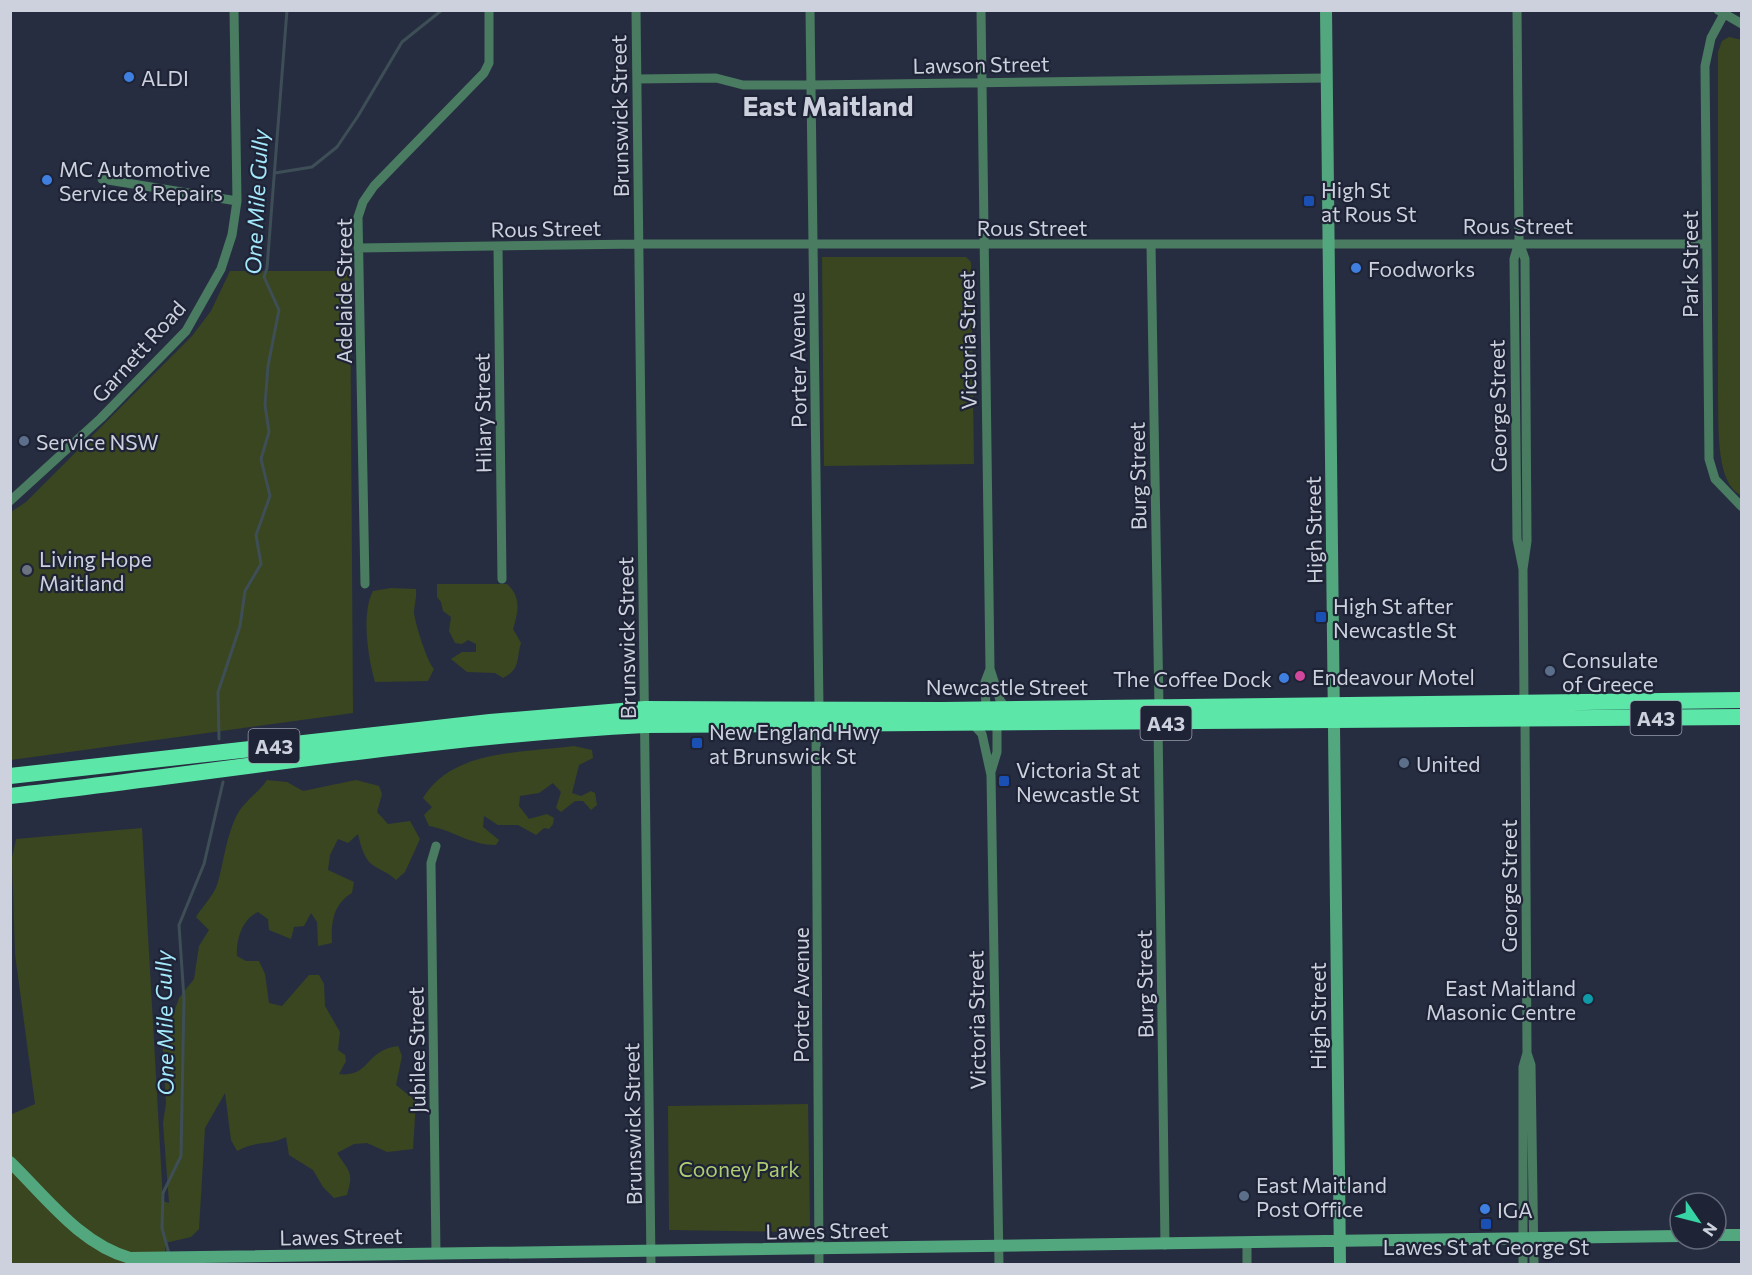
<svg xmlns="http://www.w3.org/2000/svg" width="1752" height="1275" font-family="Commissioner,sans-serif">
  <rect width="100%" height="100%" fill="#272d41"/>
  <!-- green -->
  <path fill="#3a461f" d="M1729,37L1742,40L1741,495C1715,483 1719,422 1718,397V52L1722,41Z
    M822,257H966L971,262L974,464L824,466Z
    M230,271H350L353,713L11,760V512L26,502L192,336L211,311Z
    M437,584H507C522,597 518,613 513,629L521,643C516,659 521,669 503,678L495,673L467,672L451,659L462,652H476V644L468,640L462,644L455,643L449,631L451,617L443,611L441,602L437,597Z
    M391,588L416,589C417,598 414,605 414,613C415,623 427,662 434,669L428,681L375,682C368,658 361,613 373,591Z
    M574,746L592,750L593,758L579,765L572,793L581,796L591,791L595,793L597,805L591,810L583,801H575L561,812L556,808L561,792L553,783L539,793L520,796L519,806L529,819L547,814L554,818L553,824L549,829L544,828L536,835L518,825H498L484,816L483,827L499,840L496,845C470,845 455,831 429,826L424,815L432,807L423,798C452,749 524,753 574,746Z
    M267,780L287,782L303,791L356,780L379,786L382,794L377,812L388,824L410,821L420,839L405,872L396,880C389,873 384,872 376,867C364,861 361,846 358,834L348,843L338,839L330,855L328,870L354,882L352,893C333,904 331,923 332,943L318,946L317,922L311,913L304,926L294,927L291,939L269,930L268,919L258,912C242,919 236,940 237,956L246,961H259L265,974L269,1003L282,1006L309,975H319L324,984L325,1006L340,1032L338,1050L345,1055L346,1061L339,1074C370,1078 365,1050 398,1046L402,1056L396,1085L416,1101L413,1149L387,1152L367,1143L354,1144L337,1153C349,1172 354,1171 347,1195L334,1198L323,1187L313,1170L289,1155L286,1137C268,1146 256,1140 237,1151L231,1140L225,1093L205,1128L199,1229L191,1237L165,1243L166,1264H11L10,1115L35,1104L15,954L12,858L16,839L142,828L163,1201L169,1203L163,1123L166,1103L162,1033L172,1018L179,998L194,979L199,946L209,930L196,917C202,907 215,894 218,882C224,860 226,839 235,819C243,801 257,795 267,780Z
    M808,1104L810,1226L804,1232L669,1230L668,1106Z"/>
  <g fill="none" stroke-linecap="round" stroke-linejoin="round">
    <!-- stream -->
    <path stroke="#3e4e56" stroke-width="3" d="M275,173L312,167L337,147L358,116L402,42L442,10
      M219,739L218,692L240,626L245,591L261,564L256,535L270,496L261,459L269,432L265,405L268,366L279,310L264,277L267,268L287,10
      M169,1254L162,1228L163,1193L181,1156L184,999L179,925L204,864L223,782"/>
    <!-- street -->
    <path stroke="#4a7c62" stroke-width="9" d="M636,10L651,1264
      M810,10L819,708
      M981,10L990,669L1000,700L1006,709
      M1517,10L1519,242L1514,259L1517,539L1523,569
      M1718,10L1742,24
      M1724,14L1711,38L1705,66L1709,459L1715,479L1742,507
      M637,79L716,78L743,85H811L1327,78
      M102,179L237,201
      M1519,242L1525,259L1527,541L1523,569L1524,703
      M1151,245L1159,707
      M498,246L502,579
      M358,248L639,244H1706
      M10,501L101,418L186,331L221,269L232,235L237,201L234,10
      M365,584L358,217L363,202L374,186L484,73L489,63V10
      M986,709L985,682L990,669
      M1158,723L1165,1245
      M973,724L982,734L991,775L999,1264
      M816,725L819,1264
      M991,772L997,752V724
      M436,846L431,863L436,1254
      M1527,1053L1531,1065L1534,1264
      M1247,1264V1244
      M1523,1264V1067L1527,1053L1525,719"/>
    <!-- secondary -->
    <path stroke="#53a77e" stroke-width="12" d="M1326,10L1340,1264
      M10,1162C46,1197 80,1244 130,1258L1680,1236
      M1716,1235H1742"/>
    <!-- highway -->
    <path stroke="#5ce7a8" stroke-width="16" d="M10,776L490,722L645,709L943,710L1742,700
      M10,796C222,772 432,736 645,725L1742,717"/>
  </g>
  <!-- markers -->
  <g fill="#3f7fe0" stroke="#1e2336" stroke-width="2">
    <circle cx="129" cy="77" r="6"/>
    <circle cx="47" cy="180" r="6"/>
    <circle cx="1356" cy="268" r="6"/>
    <circle cx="1284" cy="678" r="6"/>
    <circle cx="1485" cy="1209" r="6"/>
  </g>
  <g fill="#1a4fb4" stroke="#1e2336" stroke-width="2">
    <rect x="1303" y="195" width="12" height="12" rx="3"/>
    <rect x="1315" y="611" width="12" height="12" rx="3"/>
    <rect x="691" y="737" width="12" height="12" rx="3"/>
    <rect x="998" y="775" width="12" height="12" rx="3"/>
    <rect x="1480" y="1218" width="12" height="12" rx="3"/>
  </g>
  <g fill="#5c6f8a" stroke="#1e2336" stroke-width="2">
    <circle cx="24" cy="441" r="6"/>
    <circle cx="1550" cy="671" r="6"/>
    <circle cx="1404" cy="763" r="6"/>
    <circle cx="1244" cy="1196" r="6"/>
  </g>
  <circle fill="#6b7280" stroke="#1e2336" stroke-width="2" cx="27" cy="570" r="6"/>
  <circle fill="#d1479c" stroke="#1e2336" stroke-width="2" cx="1300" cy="676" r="6"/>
  <circle fill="#0f9aa8" stroke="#1e2336" stroke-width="2" cx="1588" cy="999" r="6"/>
  <g text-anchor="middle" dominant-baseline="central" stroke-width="4.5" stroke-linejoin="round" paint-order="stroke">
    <!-- shield labels -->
    <g fill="#1e2336" stroke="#989dac" stroke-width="1.5">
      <rect x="1630.5" y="701" width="51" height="34" rx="4.5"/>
      <rect x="1140.5" y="706" width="51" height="34" rx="4.5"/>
      <rect x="248.5" y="729" width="51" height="34" rx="4.5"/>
    </g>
    <g font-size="20" font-weight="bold" fill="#cdd1de">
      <text x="1656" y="718">A43</text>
      <text x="1166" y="723">A43</text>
      <text x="274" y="746">A43</text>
    </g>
    <!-- street labels -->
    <g font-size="21" fill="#cdd1de" stroke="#1e2336">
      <text transform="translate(981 64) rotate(-1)">Lawson Street</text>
      <text transform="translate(619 116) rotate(-91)">Brunswick Street</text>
      <text x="1518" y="225">Rous Street</text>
      <text x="1032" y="227">Rous Street</text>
      <text transform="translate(546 228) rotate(-1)">Rous Street</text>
      <text transform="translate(1689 264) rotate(-90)">Park Street</text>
      <text transform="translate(343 291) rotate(-90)">Adelaide Street</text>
      <text transform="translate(967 340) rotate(-91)">Victoria Street</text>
      <text transform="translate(138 351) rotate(-48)">Garnett Road</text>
      <text transform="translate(797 360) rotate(-91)">Porter Avenue</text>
      <text transform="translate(1497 406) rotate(-91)">George Street</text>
      <text transform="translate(482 413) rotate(-91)">Hilary Street</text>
      <text transform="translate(1137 476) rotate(-91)">Burg Street</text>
      <text transform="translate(1313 530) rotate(-91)">High Street</text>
      <text transform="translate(626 638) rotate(-91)">Brunswick Street</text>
      <text x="1007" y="686">Newcastle Street</text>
      <text transform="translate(1508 886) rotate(-90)">George Street</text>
      <text transform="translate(1144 984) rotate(-91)">Burg Street</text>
      <text transform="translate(800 995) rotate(-90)">Porter Avenue</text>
      <text transform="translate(1317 1016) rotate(-90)">High Street</text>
      <text transform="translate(976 1020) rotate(-91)">Victoria Street</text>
      <text transform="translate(416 1050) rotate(-91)">Jubilee Street</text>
      <text transform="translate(632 1124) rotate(-91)">Brunswick Street</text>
      <text transform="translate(827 1230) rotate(-1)">Lawes Street</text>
      <text transform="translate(341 1236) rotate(-1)">Lawes Street</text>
    </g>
    <!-- poi labels -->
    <g font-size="21" fill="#cdd1de" stroke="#1e2336" text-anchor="start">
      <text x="141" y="77">ALDI</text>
      <text x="59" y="168">MC Automotive<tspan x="59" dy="24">Service &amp; Repairs</tspan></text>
      <text x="1321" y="189">High St<tspan x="1321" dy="24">at Rous St</tspan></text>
      <text x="1368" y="268">Foodworks</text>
      <text x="36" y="441">Service NSW</text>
      <text x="39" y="558">Living Hope<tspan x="39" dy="24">Maitland</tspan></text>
      <text x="1333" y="605">High St after<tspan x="1333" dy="24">Newcastle St</tspan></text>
      <text x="1562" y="659">Consulate<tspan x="1562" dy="24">of Greece</tspan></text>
      <text x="1312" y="676">Endeavour Motel</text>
      <text x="1272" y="678" text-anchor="end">The Coffee Dock</text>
      <text x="709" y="731">New England Hwy<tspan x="709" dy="24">at Brunswick St</tspan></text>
      <text x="1416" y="763">United</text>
      <text x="1016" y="769">Victoria St at<tspan x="1016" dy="24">Newcastle St</tspan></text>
      <text x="1576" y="987" text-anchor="end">East Maitland<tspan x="1576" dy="24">Masonic Centre</tspan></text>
      <text x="1256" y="1184">East Maitland<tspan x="1256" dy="24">Post Office</tspan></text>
      <text x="1497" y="1209">IGA</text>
      <text x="1486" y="1246" text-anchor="middle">Lawes St at George St</text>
    </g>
    <!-- park labels -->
    <g font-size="21" fill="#afcc71" stroke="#1e2336">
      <text x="739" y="1168">Cooney Park</text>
    </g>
    <!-- water labels -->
    <g font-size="22" font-style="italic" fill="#a4e8fb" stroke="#1e2336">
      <text transform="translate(256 202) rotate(-87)">One Mile Gully</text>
      <text transform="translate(164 1023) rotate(-91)">One Mile Gully</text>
    </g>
    <!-- district labels -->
    <g font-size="27" font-weight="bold" fill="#cdd1de" stroke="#1e2336">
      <text x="828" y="105">East Maitland</text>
    </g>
  </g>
  <!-- border -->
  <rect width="1752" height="1275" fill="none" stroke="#cdd1de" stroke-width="24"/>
  <!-- north arrow -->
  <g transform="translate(1698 1221) rotate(125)"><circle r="28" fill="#1e2336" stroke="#646979" stroke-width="1.5"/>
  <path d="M0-4.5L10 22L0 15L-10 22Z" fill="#37d4a6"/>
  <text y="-9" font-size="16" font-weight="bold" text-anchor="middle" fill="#cdd1de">N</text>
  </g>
</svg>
